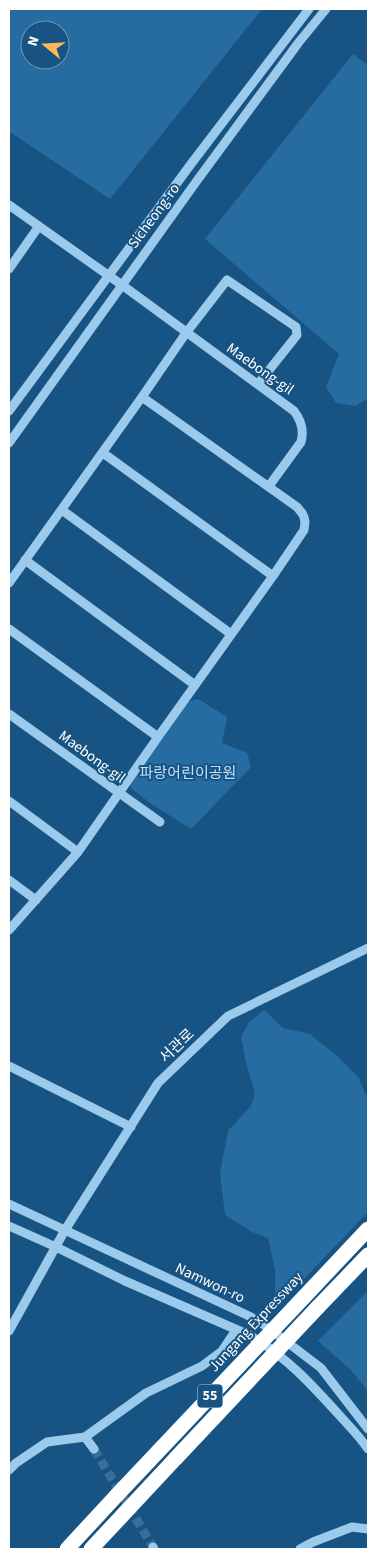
<svg xmlns="http://www.w3.org/2000/svg" width="377" height="1558" font-family="'Source Sans 3','Noto Sans KR',sans-serif">
  <rect width="100%" height="100%" fill="#185483"/>
  <!-- green -->
  <path fill="#266ca1" fill-rule="evenodd" d="M9,9H262L110,199L10,132L9,133ZM30,30H60V60H30Z
    M353,54L368,65V398L355,406L336,403L326,387L339,354L205,239Z
    M196,699L200,700L227,717L222,743L247,753L251,767L191,829L150,803L131,788V782L188,702Z
    M264,1010L283,1028L310,1034L337,1056L359,1078L366,1095H368V1212L279,1305L275,1298V1270L268,1238L252,1232L225,1215L220,1173L228,1131L251,1106L255,1093L246,1063L241,1037L249,1022Z
    M368,1291V1391L350,1369L318,1341Z"/>
  <g fill="none" stroke-linecap="round" stroke-linejoin="round">
    <!-- minor-tunnel -->
    <path stroke="#3b6e96" stroke-width="9" stroke-dasharray="9 4.5" stroke-linecap="butt" d="M94,1449L153,1547"/>
    <!-- minor -->
    <path stroke="#9ccaec" stroke-width="9" d="M9,205L122,285L294,411C301,420 304,431 301,442L269,486
      M9,269L39,226
      M142,397L186,333L227,280L296,327L297,335L258,384
      M9,411L191,164L309,9
      M9,443L196,182L299,42L326,9
      M103,453L273,576
      M62,510L231,634
      M25,560L195,685
      M9,583L142,397L297,507L302,513L304,517L305,522L304,530L273,576L158,737L78,852L9,930
      M9,629L158,737
      M9,714L160,822
      M9,801L78,852
      M9,880L36,900
      M9,1066L131,1127
      M9,1204L249,1316L266,1326L321,1368L368,1429
      M9,1226L56,1247L125,1281L249,1335C285,1355 313,1386 341,1417C350,1427 360,1437 368,1449
      M9,1331L65,1230L158,1083L228,1016L368,948
      M85,1437L94,1449
      M9,1470L16,1463L47,1442L85,1437L146,1393L202,1366L222,1351L236,1330
      M153,1547L154,1549
      M300,1549L313,1542L352,1527L368,1529"/>
    <!-- highway -->
    <path stroke="#fff" stroke-width="15" d="M304,1297L368,1229
      M318,1307L368,1255
      M67,1549L117,1495
      M91,1549L176,1458"/>
    <!-- highway-bridge -->
    <path stroke="#fff" stroke-width="15" d="M176,1458L318,1307
      M117,1495L304,1297"/>
  </g>
  <g text-anchor="middle" dominant-baseline="central" stroke-width="4" stroke-linejoin="round" paint-order="stroke">
    <!-- shield labels -->
    <rect fill="#185483" stroke="#baccda" stroke-width="1" x="197.5" y="1384.5" width="25" height="23" rx="4"/>
    <g font-size="14" font-weight="bold" fill="#fff">
      <text x="210" y="1396">55</text>
    </g>
    <!-- street labels -->
    <g font-size="15" fill="#fff" stroke="#185483">
      <text transform="translate(154 216) rotate(-54)">Sicheong-ro</text>
      <text transform="translate(260 369) rotate(35)">Maebong-gil</text>
      <text transform="translate(92 757) rotate(36)">Maebong-gil</text>
      <text transform="translate(177 1046) rotate(-44)">서관로</text>
      <text transform="translate(210 1283) rotate(25)">Namwon-ro</text>
      <text transform="translate(256 1322) rotate(-47)">Jungang Expressway</text>
    </g>
    <!-- park labels -->
    <g font-size="15" fill="#c1e1f9" stroke="#185483">
      <text x="188" y="773">파랑어린이공원</text>
    </g>
  </g>
  <!-- border -->
  <rect width="377" height="1558" fill="none" stroke="#ffffff" stroke-width="20"/>
  <!-- north arrow -->
  <g transform="translate(45 45) rotate(288)"><circle r="24" fill="#185483" stroke="#7498b5"/>
  <path d="M0-4L9 19L0 12L-9 19Z" fill="#ffba57"/>
  <text y="-8" font-size="14" font-weight="bold" text-anchor="middle" fill="#ffffff">N</text>
  </g>
</svg>
